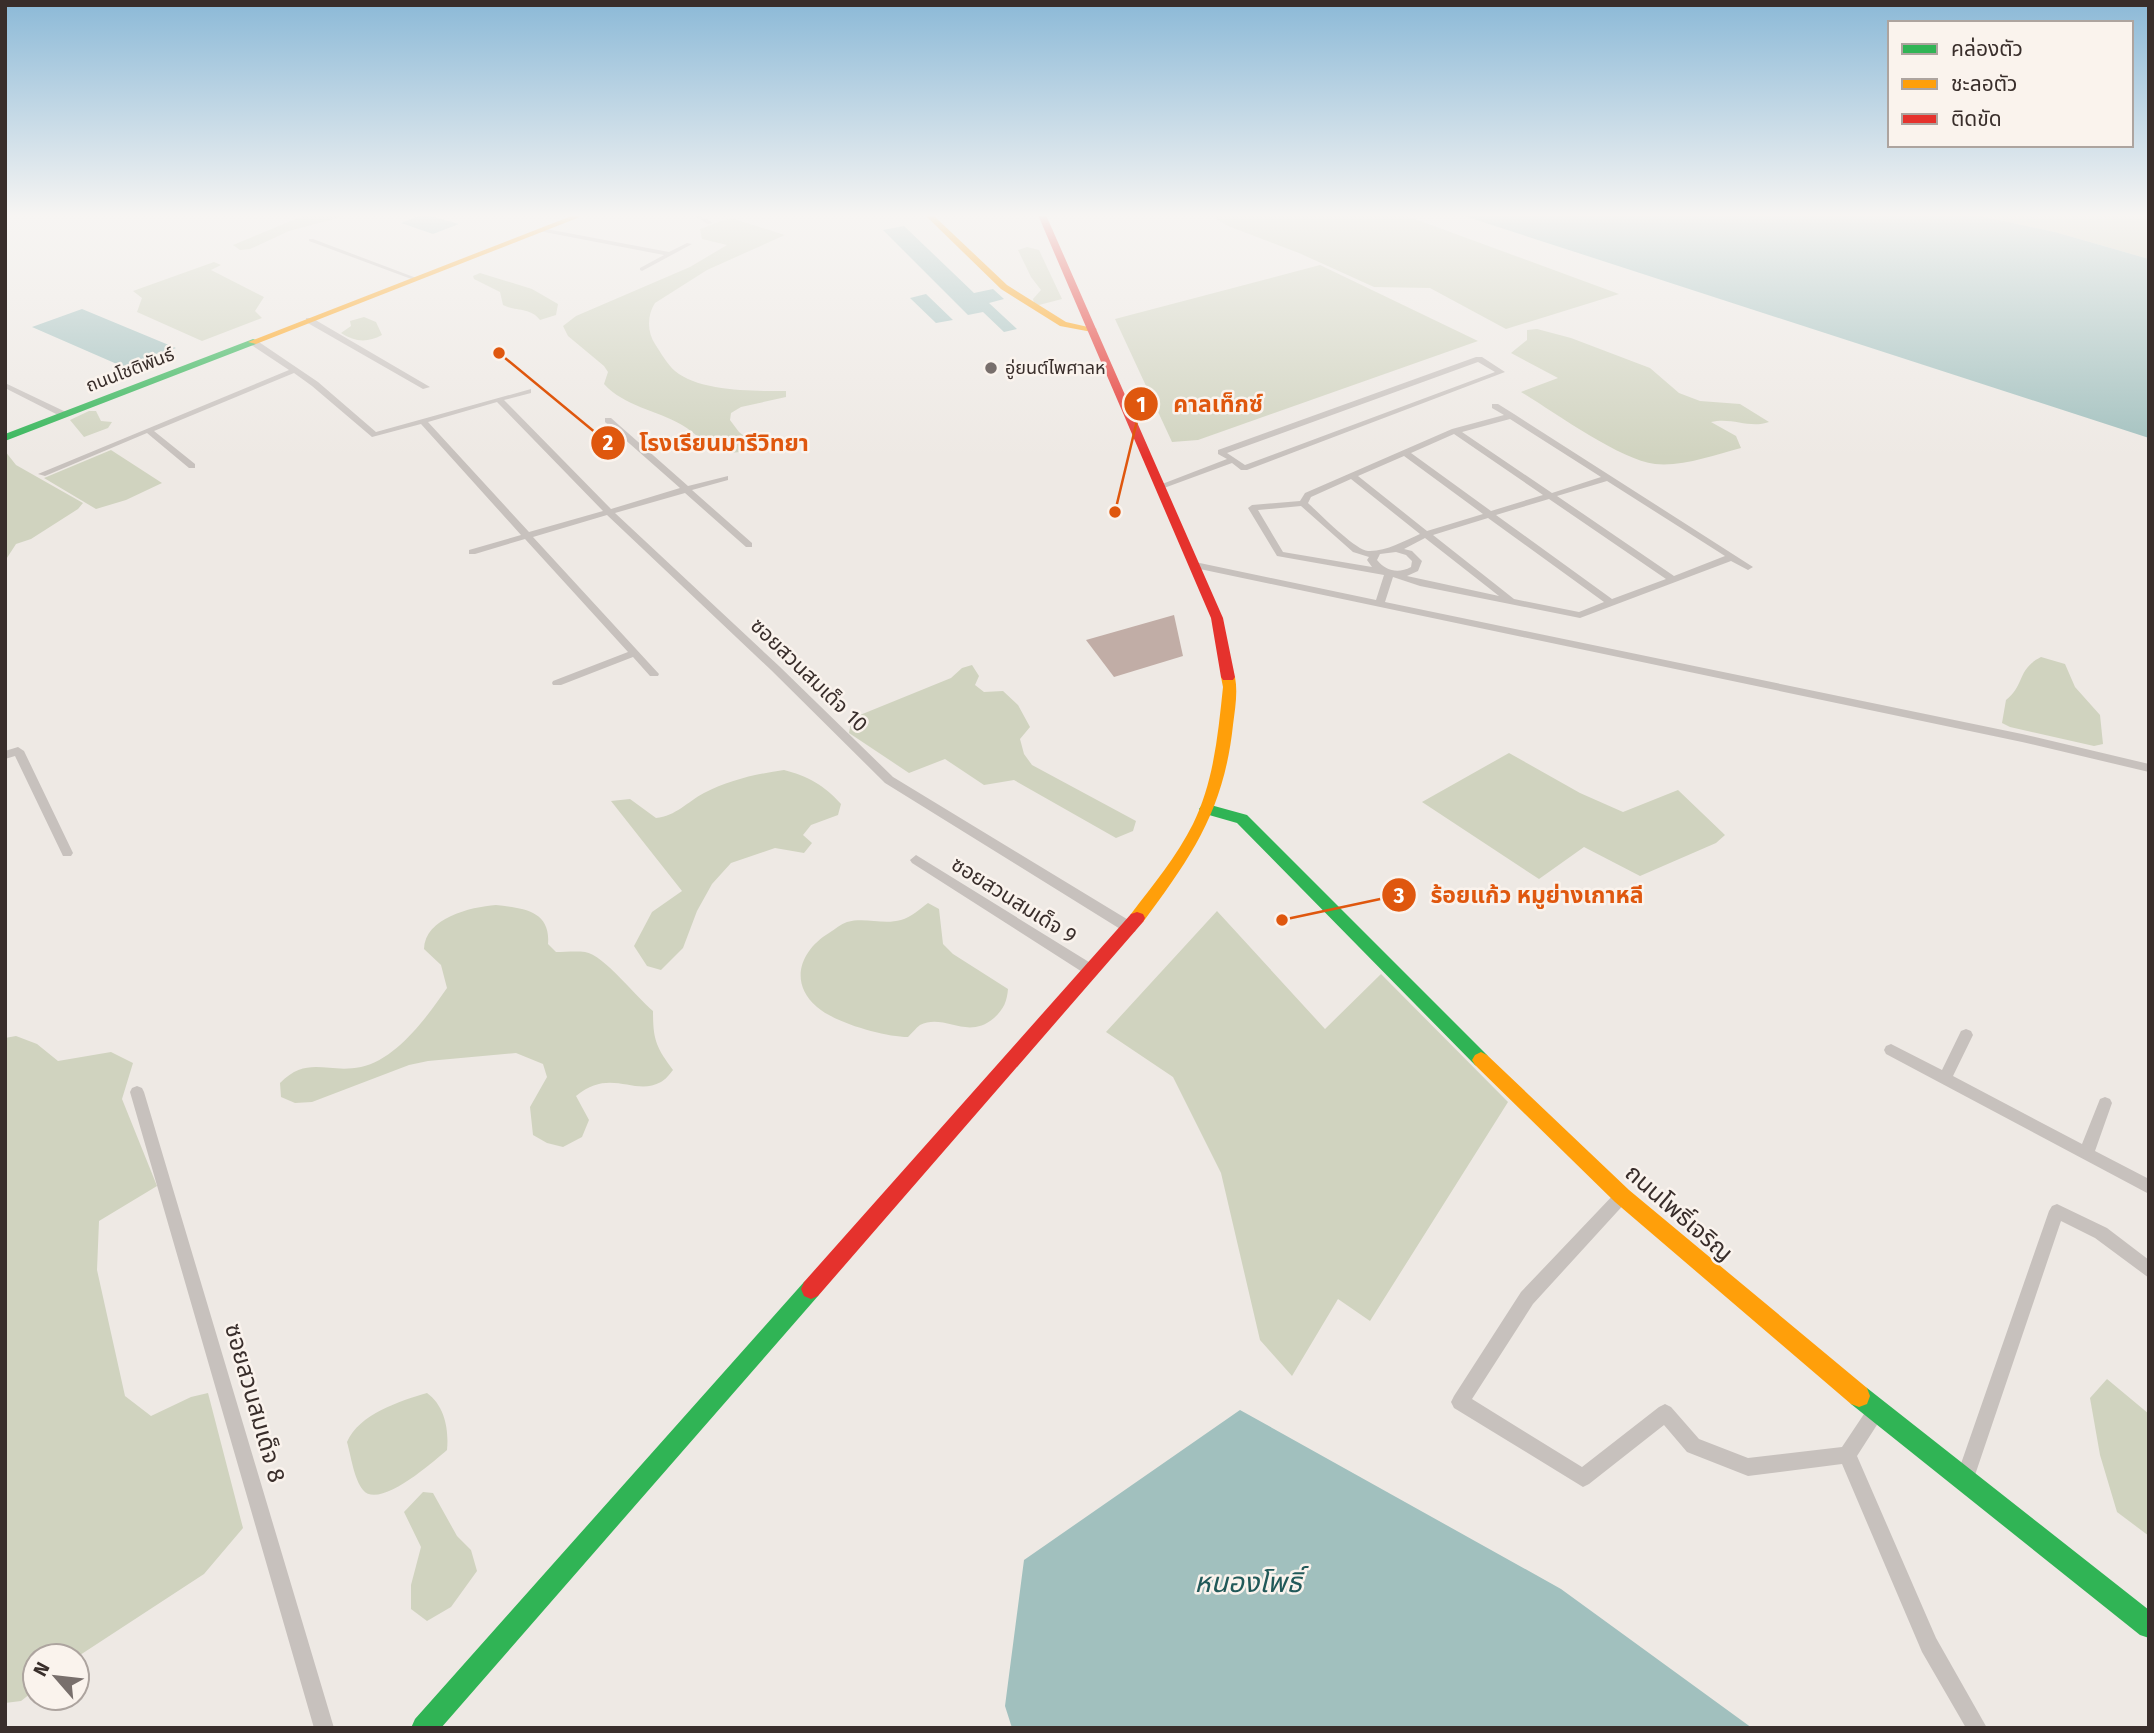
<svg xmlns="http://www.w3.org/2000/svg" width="2154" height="1733" font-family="'Fira Sans','Noto Sans Thai',sans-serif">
  <rect width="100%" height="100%" fill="#eee9e4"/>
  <!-- green -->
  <path fill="#d0d3bf" d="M305,215H349L289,231L250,249L240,250L233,245Z
    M1210,215H1404L1619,294L1506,329L1430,288L1374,287L1299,253L1228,226Z
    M1976,215H2149V259L2055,232Z
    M734,219L785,235L707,270L655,303C647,315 647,332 655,344C661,353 667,364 675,371C700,392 755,391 786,391V397L741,407L731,413L730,420L739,432L753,443L751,450C741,452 733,454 723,451C707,447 696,433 682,425C656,410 624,406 604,384L608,372L604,366L568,336L563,326L576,316L690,267L727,245L702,239L700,229L724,220Z
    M1027,247L1039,250L1062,299L1039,305L1034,303L1033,299L1041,290L1031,277L1018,250Z
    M214,262L221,265L211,270L264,297L255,311L262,318L202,341L137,312L142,298L133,291Z
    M1320,265L1478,341L1198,440L1172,442L1115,319Z
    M480,273L532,289L558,304L556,315L540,320C530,307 517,312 503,305L500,292L474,279L473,276Z
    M364,317L376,322L382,335C367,343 355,342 341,333L351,326L350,321Z
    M1537,329L1571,338L1650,368L1679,393L1700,401L1740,404L1769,422C1749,429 1733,417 1711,422L1736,436L1741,448C1714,455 1682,467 1655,464C1620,460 1554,412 1521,392L1558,378L1511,353L1527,340V330Z
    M89,411H96L101,421L112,422L108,428L84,437L70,420Z
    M111,450L162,483L126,500L96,509L44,478Z
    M5,451L16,465L83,503L78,509L31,539L16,544L5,561Z
    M2041,657L2065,664L2075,687L2100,715L2103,744L2094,746L2010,727L2002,723L2006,700C2025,685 2017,669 2041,657Z
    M972,665L979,676L975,685L984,692L1003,691L1018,705L1030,727L1020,739L1024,754L1032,765L1136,821L1133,831L1116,838L1014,780L984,785L945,759L909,773L849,733L851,722L860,715L951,678L962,668Z
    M1509,753L1580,793L1623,812L1678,790L1725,835L1716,843L1640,876L1584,847L1539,879L1422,802Z
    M784,770C808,776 824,785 841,804L838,815L811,825L803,835L812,843L804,853L775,848L731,863L712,884L697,911L683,948L661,970L647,966L634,946L652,912L682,891L611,801L630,799L656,818C676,816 687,802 704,793C729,780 756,774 784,770Z
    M928,903L939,909L943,944L953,954L1008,989C1007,1001 1004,1009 994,1018C967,1041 945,1013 920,1025C916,1028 912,1033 908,1037C885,1037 835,1023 817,1007C788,982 801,950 829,933C835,929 841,924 847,922C865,917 883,925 901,920C911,917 920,909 928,903Z
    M496,905C522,908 551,910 548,944L556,952C565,952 576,951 585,952C604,955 636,997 653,1011C653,1040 656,1047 673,1070C670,1074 665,1080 661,1082C634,1097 611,1067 576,1096L589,1120L582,1137L563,1147L547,1143L533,1135L530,1107L547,1077L543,1064L516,1053L428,1061L409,1065L312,1102L295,1103L281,1097L280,1083C308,1055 327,1074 361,1067C397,1059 427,1017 447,988L441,965L424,949C425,918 470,907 496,905Z
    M1217,911L1325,1029L1381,974L1508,1102L1370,1321L1338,1299L1292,1376L1260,1340L1221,1173L1173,1077L1106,1032Z
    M16,1036L37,1044L58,1061L111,1052L133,1063L122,1099L157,1186L99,1221L97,1270L125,1396L151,1416L191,1397L208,1393L243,1528L204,1574L77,1657L35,1656V1690L21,1701L5,1703V1038Z
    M2107,1379L2149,1414V1536L2117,1512L2100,1455L2090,1398Z
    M427,1393C445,1406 449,1430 447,1450C433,1462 379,1510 363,1490C354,1479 351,1456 347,1442C359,1414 400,1401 427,1393Z
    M423,1492L433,1493L457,1536L471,1550L477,1571L451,1607L427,1621L411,1609V1585L421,1547L404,1512Z"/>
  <!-- water -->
  <path fill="#a1c0be" d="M422,215H427L459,224L433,234L401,223Z
    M1461,215H1976L2055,232L2149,259V438Z
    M904,226L974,293L993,289L1004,299L989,303L1017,329L1004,332L983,312L968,315L883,230Z
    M926,294L953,320L936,323L910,298Z
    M82,309L176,348L126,368L32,327Z
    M1240,1410L1561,1589L1752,1728H1012L1005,1706L1024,1560Z"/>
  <!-- building -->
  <path fill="#c1ada6" d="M1174,615L1183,656L1114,677L1086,640Z"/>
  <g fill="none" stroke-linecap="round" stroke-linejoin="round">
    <!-- street -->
    <path fill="#c7c1bd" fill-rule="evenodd" d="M693,215H700L713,223L708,224Z
      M541,228L669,252L687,243L692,244L642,271L640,270V268L664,255L539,231Z
      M309,239H313L419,279L414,280L309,241Z
      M306,318H312L430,387L423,389L306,322Z
      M250,340H256L318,382L376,432L531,389V393L504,400L611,509L680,488L605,422V418H611L688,486L728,476V480L692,490L752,543V547H746L685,493L615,513L779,666L893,777L1135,924L1136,928L1135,932H1125L885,783L771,670L607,515L533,537L659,674L658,676H650L633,657L561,685H553L552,683L553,681L628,652L525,539L475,554H469V550L521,535L421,424L372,437L312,386L294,373L154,431L195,464V468H189L147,433L45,476L38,474L289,370L250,344ZM497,402L603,511L529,532L428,422Z
      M1476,357H1482L1505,372L1247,470H1241L1232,463L1164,488L1157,486L1227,459L1218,454V450ZM1478,362L1495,372L1245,465L1227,453Z
      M5,383L68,413L69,415L62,417L5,388Z
      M1492,404H1498L1514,414L1753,567L1748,570L1731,561L1580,618L1420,586L1393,577L1385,602L2022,734L2149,764V772L2022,742L1195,568L1190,565L1195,562L1376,600L1384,575L1277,556L1248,508L1252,505L1300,501L1305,493L1452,429L1504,415L1492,408ZM1510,419L1601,477L1552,493L1462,432ZM1454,434L1543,495L1491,511L1411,453ZM1404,456L1483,514L1427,531L1358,476ZM1351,479L1420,534C1404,541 1385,552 1368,551C1355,550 1319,513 1308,503L1311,497ZM1607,481L1725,556L1674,576L1557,496ZM1549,499L1666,579L1612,599L1496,515ZM1301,506L1353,552L1369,557L1367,560L1372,567L1283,552L1258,510ZM1488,518L1604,602L1579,612L1514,599L1433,535ZM1425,538L1499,596L1407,576L1418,571L1422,561L1412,551L1404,549ZM1396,552L1406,555L1412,561L1411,567C1398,574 1386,571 1377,560L1380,554Z
      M18,747L24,751L73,853L71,856H63L15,756L5,759V751Z
      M916,855L1097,967L1099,971L1097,975L1092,976L1087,975L912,863L910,860Z
      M1966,1029L1971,1031L1973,1035L1953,1076L2082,1144L2100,1099L2105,1097L2110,1099L2112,1103L2095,1151L2149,1179V1194L1886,1054L1884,1050L1886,1046L1891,1044L1942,1070L1961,1031Z
      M137,1086L142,1088L144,1092L334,1728H314L130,1092L132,1088Z
      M1622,1189L1627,1191L1630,1196L1627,1201L1533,1304L1472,1399L1582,1467L1659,1407L1665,1404L1671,1407L1699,1439L1748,1458L1842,1447L1870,1405L1876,1402L1882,1405L1885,1411L1882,1417L1857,1456L1936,1638L1987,1728H1966L1922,1652L1842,1464L1748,1476L1687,1452L1664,1425L1589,1484L1583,1487L1454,1408L1451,1402L1454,1396L1521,1292L1617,1191Z
      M2057,1204L2107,1228L2149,1260V1278L2095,1238L2061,1221L1974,1478L1971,1484L1965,1487L1959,1484L1956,1478L2049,1211L2052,1206Z"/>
    <!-- fast -->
    <path fill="#30b455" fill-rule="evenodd" d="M253,339L256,340V344L5,441V434Z
      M1207,804L1247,815L1487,1055L1490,1060L1487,1065L1481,1068L1475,1065L1237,823L1202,813L1199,809L1202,805Z
      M811,1279L818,1282L821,1289L818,1296L441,1728H411L415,1719L804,1282Z
      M1859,1385L1867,1388L2149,1610V1638L2140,1635L1851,1404L1848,1396L1851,1388Z"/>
    <!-- slow -->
    <path fill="#ff9f0a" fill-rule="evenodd" d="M574,215H585L256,344L248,342Z
      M925,215H933L1007,285L1066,322L1097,329L1092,332L1060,326L1001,289Z
      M1228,673L1235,677C1238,693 1235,709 1233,725C1224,810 1192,856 1143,922H1131L1129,918L1131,914C1153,885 1177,856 1193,824C1214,781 1218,734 1223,687L1221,677Z
      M1481,1052L1487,1055L1629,1190L1867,1388L1870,1396L1867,1404L1859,1407L1851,1404L1615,1202L1475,1065L1472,1060L1475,1055Z"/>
    <!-- jam -->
    <path fill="#e5322d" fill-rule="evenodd" d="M1038,215H1046L1223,618L1235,677L1233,680H1223L1221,677L1211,618Z
      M1137,912L1143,914L1145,918L1143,922L818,1296L811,1299L804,1296L801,1289L804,1282L1131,914Z"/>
  </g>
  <!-- sky -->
  <linearGradient id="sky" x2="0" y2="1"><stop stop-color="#8bb9d7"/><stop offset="0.47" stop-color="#f7f5f3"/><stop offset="1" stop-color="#f7f5f3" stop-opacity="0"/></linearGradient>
  <rect width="2154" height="458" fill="url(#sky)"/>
  <!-- markers -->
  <circle fill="#786f6c" stroke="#faf3ed" stroke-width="2.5" cx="991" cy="368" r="7"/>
  <g text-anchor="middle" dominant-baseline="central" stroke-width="5" stroke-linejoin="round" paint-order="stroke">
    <!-- far-poi labels -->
    <g font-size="18" fill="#392e2b" stroke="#faf3ed" text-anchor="start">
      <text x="1005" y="368">อู่ยนต์ไพศาลห</text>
    </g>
    <!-- far-street labels -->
    <g font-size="18" fill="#392e2b" stroke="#faf3ed">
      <text transform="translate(130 370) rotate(-21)">ถนนโชติพันธ์</text>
    </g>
    <!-- street labels -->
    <g font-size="21" fill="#392e2b" stroke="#faf3ed">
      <text transform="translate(809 675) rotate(44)">ซอยสวนสมเด็จ 10</text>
      <text transform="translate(1014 900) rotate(32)">ซอยสวนสมเด็จ 9</text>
    </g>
    <!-- near-street labels -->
    <g font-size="24" fill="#392e2b" stroke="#faf3ed">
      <text transform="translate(1679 1213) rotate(41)">ถนนโพธิ์เจริญ</text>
      <text transform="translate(255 1403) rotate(74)">ซอยสวนสมเด็จ 8</text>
    </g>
    <!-- near-water labels -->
    <g font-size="28" font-style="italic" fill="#215959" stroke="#faf3ed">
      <text x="1248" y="1582">หนองโพธิ์</text>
    </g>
  </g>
  <!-- callouts -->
  <path fill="none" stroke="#df570e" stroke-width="2.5" d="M1115 512L1141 404M499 353L608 443M1282 920L1399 895"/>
  <g fill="#df570e" stroke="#faf3ed" stroke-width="2.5">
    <circle cx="1115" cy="512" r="7"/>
    <circle cx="499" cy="353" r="7"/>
    <circle cx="1282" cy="920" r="7"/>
    <circle cx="1141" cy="404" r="18"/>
    <circle cx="608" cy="443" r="18"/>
    <circle cx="1399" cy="895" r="18"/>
  </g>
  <g font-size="21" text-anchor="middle" font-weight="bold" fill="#fff">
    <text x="1141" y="412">1</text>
    <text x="608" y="450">2</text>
    <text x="1399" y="903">3</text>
  </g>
  <g font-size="23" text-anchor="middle" font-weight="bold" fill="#df570e" stroke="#faf3ed" stroke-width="5" stroke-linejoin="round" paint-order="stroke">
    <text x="1218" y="412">คาลเท็กซ์</text>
    <text x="724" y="451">โรงเรียนมารีวิทยา</text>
    <text x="1537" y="903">ร้อยแก้ว หมูย่างเกาหลี</text>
  </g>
  <!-- border -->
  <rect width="2154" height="1733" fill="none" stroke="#392e2b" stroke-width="14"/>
  <!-- legend -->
  <rect x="1888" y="21" width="245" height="126" fill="#faf3ed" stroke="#ada49f" stroke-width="2"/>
  <rect x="1902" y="44" width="35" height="10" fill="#30b455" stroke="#ada49f" stroke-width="2"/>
  <text x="1951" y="56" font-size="21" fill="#392e2b">คล่องตัว</text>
  <rect x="1902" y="79" width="35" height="10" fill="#ff9f0a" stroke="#ada49f" stroke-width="2"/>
  <text x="1951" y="91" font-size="21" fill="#392e2b">ชะลอตัว</text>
  <rect x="1902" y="114" width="35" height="10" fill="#e5322d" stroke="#ada49f" stroke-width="2"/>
  <text x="1951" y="126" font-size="21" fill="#392e2b">ติดขัด</text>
  <!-- north arrow -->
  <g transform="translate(56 1677) rotate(298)"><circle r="33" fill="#faf3ed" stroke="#ada49f" stroke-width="2"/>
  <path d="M0-5L12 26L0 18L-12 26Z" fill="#786f6c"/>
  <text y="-10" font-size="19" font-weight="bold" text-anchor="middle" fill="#392e2b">N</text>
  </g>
</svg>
